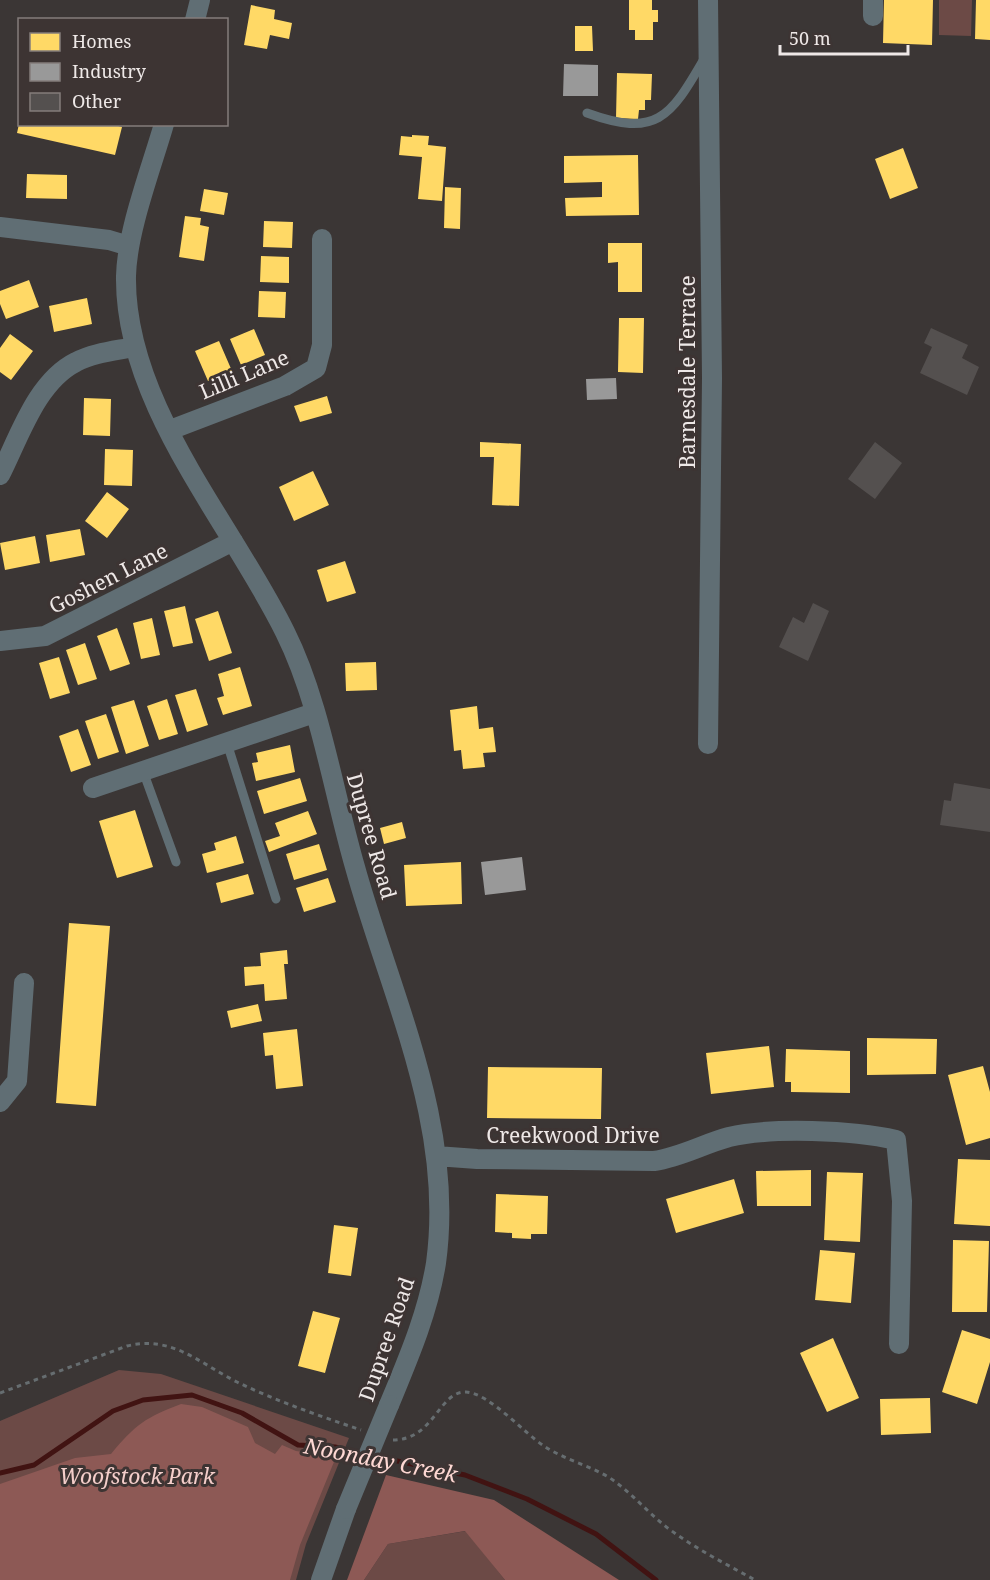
<svg xmlns="http://www.w3.org/2000/svg" width="990" height="1580" font-family="'Noto Serif',serif">
  <rect width="100%" height="100%" fill="#3b3635"/>
  <!-- green -->
  <path fill="#6c4a46" d="M939,0H972L971,36L939,35Z
    M119,1370L161,1374L349,1438L306,1544L296,1580H0V1421Z
    M466,1531L505,1580H364L388,1544Z"/>
  <!-- forest -->
  <path fill="#8d5955" d="M181,1404L202,1407L248,1427L255,1443L275,1454L282,1445L296,1451L336,1457L300,1545L290,1580H0V1484L75,1458L111,1454C135,1425 146,1417 181,1404Z
    M386,1475L494,1500L619,1580H505L465,1531L388,1544L364,1580H347Z"/>
  <!-- homes -->
  <path fill="#ffd966" d="M629,0H652V10H658V22H653V40H635V30H629Z
    M884,0H933L932,45L883,43Z
    M976,0H990V40L975,39Z
    M251,5L275,10L274,19L292,23L289,39L270,35L267,49L244,45Z
    M575,26H592L593,51H575Z
    M617,73L652,74L651,100H645V110H639L638,119L616,118Z
    M19,124H111L122,127L115,155L17,133Z
    M412,135L429,136L428,145L446,147L442,201L418,199L422,157L399,155L401,136L412,137Z
    M903,148L918,188L890,199L875,159Z
    M638,155L639,215L566,216L565,198L602,197V182L564,183V156Z
    M27,174L67,175V199L26,198Z
    M445,187L461,188L460,229L444,228Z
    M204,189L228,193L224,215L200,211Z
    M185,216L201,218L200,225L209,227L204,261L179,257Z
    M264,221L293,222L292,248L263,247Z
    M608,243H642V292H618V262L608,263Z
    M261,256L289,257V283L260,282Z
    M29,280L39,307L6,319L0,304V291Z
    M259,291L286,292L285,318L258,317Z
    M87,298L92,324L54,332L49,306Z
    M619,318H644L643,373L618,372Z
    M254,329L265,355L241,365L230,339Z
    M10,334L33,351L11,380L0,372V348Z
    M219,341L232,371L208,381L195,351Z
    M327,396L332,413L300,422L294,406Z
    M84,398L111,399L110,436L83,435Z
    M480,442L521,444L519,506L492,505L494,457H480Z
    M105,449L133,450L132,486L104,485Z
    M313,471L329,505L294,521L279,487Z
    M107,492L129,509L107,538L85,521Z
    M80,529L85,555L50,562L46,535Z
    M35,536L40,563L5,570L0,543Z
    M345,561L356,593L327,602L317,570Z
    M185,606L193,643L173,647L164,611Z
    M218,611L232,653L209,661L195,619Z
    M152,618L160,655L141,659L133,623Z
    M117,628L130,664L110,671L97,636Z
    M85,643L97,679L78,685L66,650Z
    M59,657L70,693L50,699L39,663Z
    M376,662L377,690L346,691L345,663Z
    M240,667L252,706L223,715L217,698L224,696L218,674Z
    M196,689L208,725L187,732L175,695Z
    M167,699L178,734L159,740L147,706Z
    M134,700L149,746L126,754L111,707Z
    M477,706L479,729L493,727L496,752L483,753L485,767L463,769L461,750L454,751L450,710Z
    M106,714L119,752L98,759L85,721Z
    M78,729L91,765L71,772L59,736Z
    M290,745L295,772L256,781L252,763L258,762L256,753Z
    M300,778L307,801L264,814L257,791Z
    M135,810L153,867L117,878L99,821Z
    M308,811L317,834L269,852L265,841L280,836L275,823Z
    M402,822L406,838L384,844L380,828Z
    M236,836L244,863L207,873L202,854L216,850L214,843Z
    M319,844L327,870L294,880L286,854Z
    M461,862L462,904L406,906L404,865Z
    M248,874L254,894L221,903L216,883Z
    M328,878L336,902L304,912L296,888Z
    M69,923L110,926L96,1106L56,1103Z
    M287,950L288,964H284L287,999L265,1001L264,984L245,986L244,967L261,966L260,953Z
    M258,1004L262,1021L231,1028L227,1011Z
    M297,1029L303,1086L276,1089L273,1055L265,1056L263,1033Z
    M867,1038L937,1039L936,1074L867,1075Z
    M769,1046L774,1087L711,1094L706,1053Z
    M786,1049L850,1051V1093L791,1092V1082H785Z
    M983,1066L990,1092V1138L966,1145L948,1075Z
    M488,1067L602,1068L601,1119L487,1118Z
    M958,1159L990,1160V1226L954,1224Z
    M811,1170V1206H757L756,1171Z
    M827,1172L863,1173L860,1242L824,1240Z
    M734,1179L744,1213L676,1233L666,1199Z
    M496,1194L548,1196L547,1234H531V1239L512,1238V1233L495,1232Z
    M334,1225L358,1228L351,1276L328,1273Z
    M953,1240L989,1241L987,1312H952Z
    M820,1250L855,1253L851,1303L815,1300Z
    M313,1311L340,1318L325,1373L298,1366Z
    M962,1330L990,1339V1362L977,1404L942,1392Z
    M833,1338L859,1398L827,1412L800,1353Z
    M930,1398L931,1433L881,1435L880,1399Z"/>
  <!-- industry -->
  <path fill="#999" d="M564,64L598,65V96H563Z
    M616,378L617,399L587,400L586,379Z
    M522,857L526,890L485,895L481,862Z"/>
  <g fill="none" stroke-linecap="round" stroke-linejoin="round">
    <!-- stream -->
    <path stroke="#411312" stroke-width="5" d="M373,1456L465,1475L527,1499L596,1534L656,1580
      M0,1473L34,1465L113,1411L143,1400L192,1395L242,1413L298,1445L335,1447L364,1454"/>
  </g>
  <!-- building -->
  <path fill="#54504f" d="M931,328L968,345L962,358L979,367L967,395L920,373L932,347L924,343Z
    M875,442L902,463L875,499L848,479Z
    M813,603L829,611L808,661L779,647L793,617L804,623Z
    M954,783L990,789V832L940,825L944,800L951,801Z"/>
  <g fill="none" stroke-linecap="round" stroke-linejoin="round">
    <!-- path -->
    <path stroke="#666d70" stroke-width="3" stroke-dasharray="4.5 4.5" stroke-linecap="butt" d="M0,1393L127,1346C172,1335 199,1363 237,1382C276,1401 320,1416 361,1430
      M393,1440C434,1440 439,1391 466,1392C489,1393 524,1433 544,1446C565,1460 589,1465 610,1478C632,1493 648,1513 669,1529C696,1549 726,1564 755,1580"/>
    <!-- service -->
    <path stroke="#606e74" stroke-width="9" d="M587,113C656,138 670,118 704,59
      M227,743L276,899
      M143,771L176,862"/>
    <!-- minor -->
    <path stroke="#606e74" stroke-width="20" d="M708,0L712,378L708,744
      M873,16V0
      M195,20L200,0
      M164,124C151,169 127,231 126,276C124,404 231,522 285,632C320,702 333,791 355,867C391,997 455,1124 436,1263C428,1313 408,1359 389,1405
      M0,227L109,240L129,246
      M170,430L285,386L316,368L322,345V239
      M0,475C19,438 36,382 76,362C93,353 114,351 134,347
      M0,641L45,636L233,541
      M93,788L314,713
      M0,1102L17,1081L24,983
      M436,1156L477,1159L654,1161C681,1157 703,1144 729,1137C771,1127 853,1130 896,1140L902,1201L899,1344
      M321,1580L346,1509"/>
    <!-- minor-bridge -->
    <path stroke="#606e74" stroke-width="20" d="M346,1509L389,1405"/>
  </g>
  <g text-anchor="middle" dominant-baseline="central" stroke-width="6" stroke-linejoin="round" paint-order="stroke">
    <!-- street labels -->
    <g font-size="21" fill="#eee8e7" stroke="#3d3433">
      <text transform="translate(687 372) rotate(-90)">Barnesdale Terrace</text>
      <text transform="translate(244 374) rotate(-23)">Lilli Lane</text>
      <text transform="translate(108 578) rotate(-27)">Goshen Lane</text>
      <text transform="translate(372 836) rotate(74)">Dupree Road</text>
      <text x="573" y="1135">Creekwood Drive</text>
      <text transform="translate(386 1339) rotate(-71)">Dupree Road</text>
    </g>
    <!-- park labels -->
    <g font-size="21" font-style="italic" fill="#f4ceca" stroke="#3d3433">
      <text x="137" y="1476">Woofstock Park</text>
    </g>
    <!-- water labels -->
    <g font-size="22" font-style="italic" fill="#fed8d3" stroke="#3d3433">
      <text transform="translate(381 1459) rotate(11)">Noonday Creek</text>
    </g>
  </g>
  <!-- legend -->
  <rect x="18" y="18" width="210" height="108" fill="#3d3433" stroke="#847c7b" stroke-width="1.5"/>
  <rect x="30" y="33" width="30" height="18" fill="#ffd966" stroke="#847c7b" stroke-width="1.5"/>
  <text x="72" y="48" font-size="18" fill="#eee8e7">Homes</text>
  <rect x="30" y="63" width="30" height="18" fill="#999999" stroke="#847c7b" stroke-width="1.5"/>
  <text x="72" y="78" font-size="18" fill="#eee8e7">Industry</text>
  <rect x="30" y="93" width="30" height="18" fill="#54504f" stroke="#847c7b" stroke-width="1.5"/>
  <text x="72" y="108" font-size="18" fill="#eee8e7">Other</text>
  <!-- scale -->
  <path d="M780 45v9h128v-9" fill="none" stroke="#eee8e7" stroke-width="3"/>
  <text x="789" y="45" font-size="18" fill="#eee8e7" stroke="#3d3433" stroke-width="4.5" paint-order="stroke">50 m</text>
</svg>
